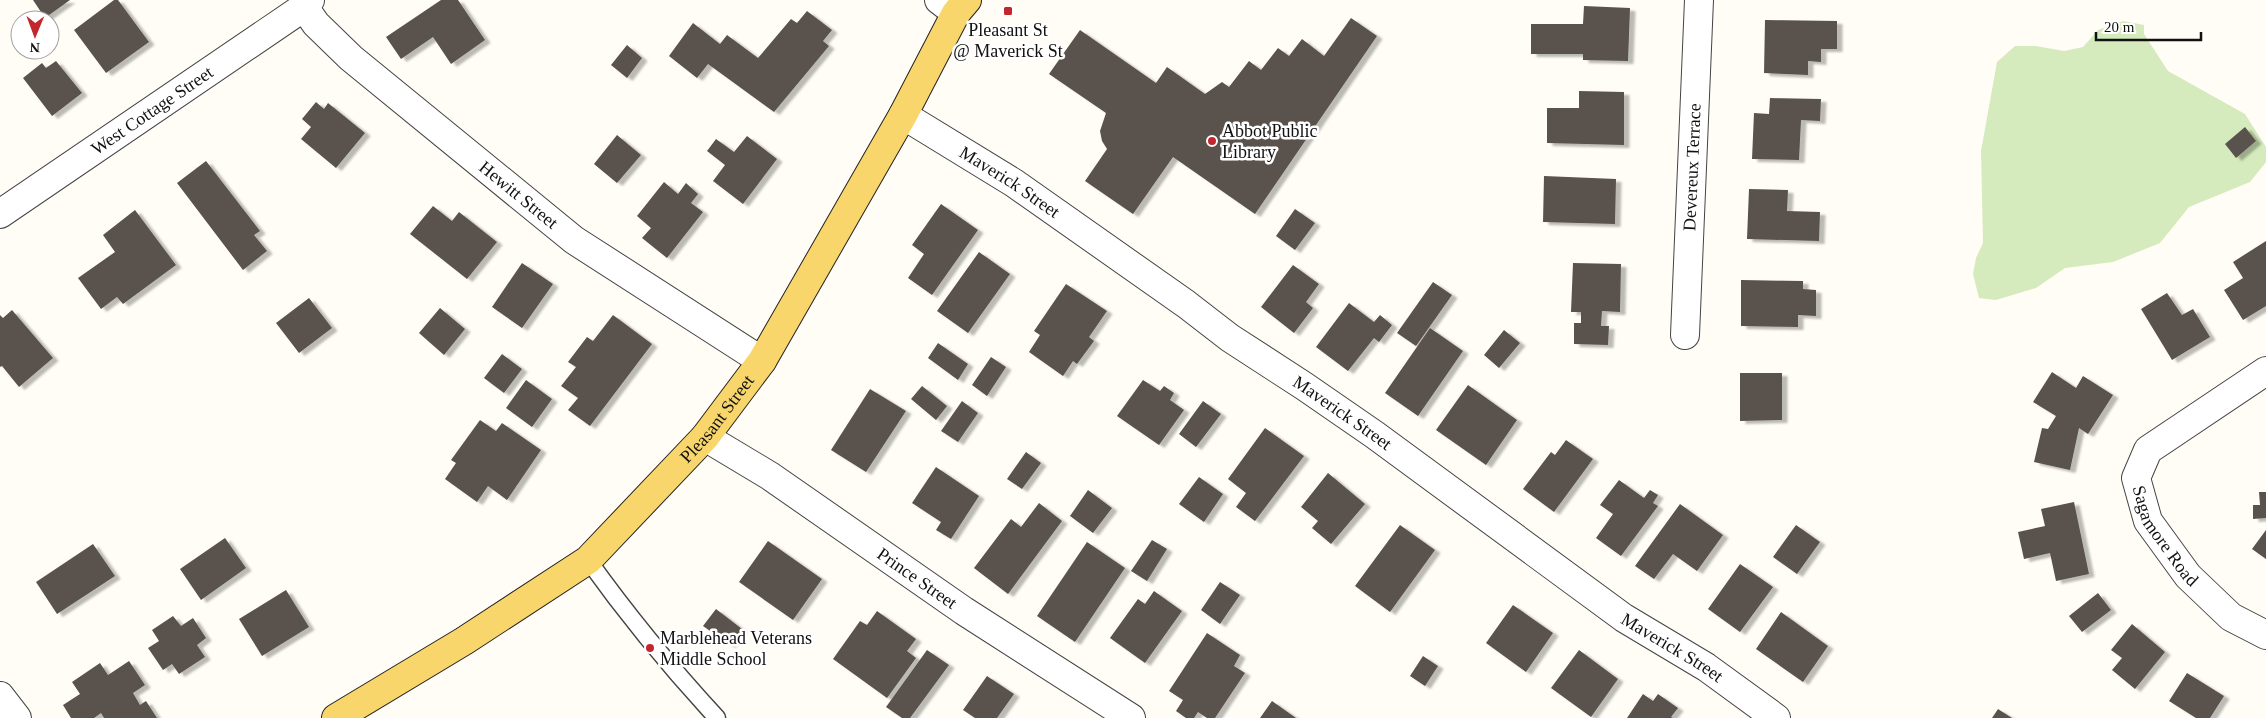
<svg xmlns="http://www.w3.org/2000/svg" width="2266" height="718" font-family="'Times New Roman',serif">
  <defs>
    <filter id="shadow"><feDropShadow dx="5.5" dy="3" stdDeviation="1" flood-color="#0004"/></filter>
  </defs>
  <rect width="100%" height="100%" fill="#fffdf5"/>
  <!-- green -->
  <path fill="#d5ebbd" d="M2123,21L2144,25V34L2168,71L2245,114L2266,147V162L2250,182L2189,207L2160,243L2113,262L2065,268L2036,288L1996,300L1979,298L1973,274L1976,258L1983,243L1981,151L1997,62L2015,46H2036L2064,51L2083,47L2098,30Z"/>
  <!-- building -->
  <path fill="#5a524d" filter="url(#shadow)" d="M33,0H70L45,18Z
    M114,0H118L149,42L106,73L74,30Z
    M441,0H458L485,40L451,64L433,37L401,59L386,37Z
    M1584,6L1630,8L1628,61L1583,60V54H1531V24H1583Z
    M807,11L832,30L823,41L829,46L774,112L708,64L697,78L669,56L693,23L720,44L727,35L758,58L791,19L797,23Z
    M1351,18L1377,36L1255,214L1173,157L1133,214L1085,181L1107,149L1102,141L1100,131L1106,113L1049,74L1080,30L1156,83L1167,67L1205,94L1222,82L1229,87L1249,61L1261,70L1278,48L1289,56L1302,39L1324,56Z
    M1765,20L1837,21V49H1821V62L1808,61V75L1764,73Z
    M627,45L642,58L627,78L611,65Z
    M56,61L82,93L52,116L23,78L42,63L46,68Z
    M1579,91L1624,92V145L1547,143V108H1579Z
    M1770,98L1821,99L1820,121L1801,120L1799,160L1752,159L1754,113L1769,114Z
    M316,102L324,109L328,103L365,133L336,168L301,139L311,127L302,119Z
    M2245,127L2256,141L2236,158L2225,144Z
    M617,135L641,155L617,183L594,164Z
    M747,136L777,159L743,204L713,181L725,165L707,151L716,139L734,152Z
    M206,161L260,231L254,235L267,251L243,270L177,183Z
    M1544,176L1616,179L1615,224L1543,222Z
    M664,182L678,194L686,183L698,194L691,203L703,212L667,258L642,238L651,228L637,216Z
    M1749,189L1788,190L1787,211L1820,212L1819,241L1747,239Z
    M941,204L978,230L932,295L908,278L924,254L912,245Z
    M433,206L452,221L459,212L497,242L467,279L410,234Z
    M1295,209L1315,223L1295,250L1276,236Z
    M135,210L176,265L123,304L117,297L101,309L78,278L115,252L103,235Z
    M2266,241V306L2243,320L2224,290L2243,278L2233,262Z
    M979,252L1010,274L968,333L937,311Z
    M522,263L553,284L522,328L492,307Z
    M1573,263L1621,264L1620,312L1602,311L1601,326H1609L1608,345L1574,344V323H1581V312H1571Z
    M1293,265L1319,284L1306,302L1313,308L1294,333L1261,307Z
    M1741,280L1803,281V289L1816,290V316L1798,315V327L1741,326Z
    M1433,282L1452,295L1416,346L1397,333Z
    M1066,284L1107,311L1089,337L1094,341L1077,364L1073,361L1063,376L1029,352L1040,335L1034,331Z
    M2167,293L2182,315L2193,309L2210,337L2172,360L2141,309Z
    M309,298L332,328L299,353L276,323Z
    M1349,303L1374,322L1380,315L1392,325L1379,342L1374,338L1348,371L1316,347Z
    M440,308L465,329L444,355L419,333Z
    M12,310L53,358L19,387L2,366L0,367V315L3,318Z
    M613,315L652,344L590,426L568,410L578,398L561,386L576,367L568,362L587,337L593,341Z
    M1430,328L1463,351L1418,416L1385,393Z
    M1504,330L1520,343L1499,368L1484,355Z
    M938,343L968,364L958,380L928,358Z
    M502,354L522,369L504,393L484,378Z
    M991,357L1006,367L987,396L972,385Z
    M2052,372L2076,388L2083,376L2113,395L2088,434L2079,428L2070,470L2034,462L2042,428L2048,429L2056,416L2033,402Z
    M1740,373H1782V420L1740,421Z
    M526,380L552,399L532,427L506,408Z
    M1143,380L1160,391L1164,386L1174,393L1170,400L1184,410L1159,445L1117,416Z
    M1468,385L1517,420L1486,465L1436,430Z
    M922,386L947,406L936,420L911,399Z
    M870,389L906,411L866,472L831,450Z
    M962,401L978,413L958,442L941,431Z
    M1203,401L1221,414L1196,447L1179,434Z
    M480,420L496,431L502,423L541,450L507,500L488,486L477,502L445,479L456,463L451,460Z
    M1265,428L1304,456L1255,521L1236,507L1246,493L1228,479Z
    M1566,440L1593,459L1554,512L1523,489L1551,452L1555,455Z
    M1026,452L1041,463L1022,489L1007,479Z
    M936,467L979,496L951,539L936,530L941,522L912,503Z
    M1328,473L1365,504L1331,544L1312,528L1318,521L1301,507Z
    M1199,477L1223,494L1204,522L1179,504Z
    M1619,480L1644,498L1650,490L1658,495L1653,503L1658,506L1621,556L1596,538L1613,514L1600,505Z
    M1088,490L1112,508L1093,533L1070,516Z
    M2259,492H2266V518L2253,519V505H2260Z
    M2074,502L2089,574L2056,581L2050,553L2024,559L2018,532L2045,526L2041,509Z
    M1039,503L1062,521L1008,594L974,568L1011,519L1021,527Z
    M1680,504L1723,535L1697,571L1673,554L1654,579L1635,566Z
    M1400,525L1435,550L1390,612L1355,586Z
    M1796,525L1820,542L1797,574L1773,557Z
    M2266,530V559L2252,549Z
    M225,538L246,568L201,600L180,569Z
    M1152,540L1167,549L1147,581L1131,571Z
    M768,541L822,579L793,620L739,582Z
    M1087,542L1125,568L1075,642L1037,616Z
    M93,544L115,576L57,614L36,582Z
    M1740,564L1773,587L1740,632L1708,609Z
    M1220,582L1240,595L1220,624L1201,610Z
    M286,590L309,627L262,656L239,619Z
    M1154,591L1182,611L1145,663L1110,638L1138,599L1145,604Z
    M2098,593L2111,610L2082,632L2069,616Z
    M1513,605L1553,633L1526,672L1486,643Z
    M716,609L742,629L730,645L703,626Z
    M877,611L916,639L907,651L916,658L887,698L833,659L860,621L867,625Z
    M1781,612L1828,646L1803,682L1756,649Z
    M173,616L181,626L193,618L206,638L197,645L205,657L179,674L172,664L163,670L148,648L159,641L152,630Z
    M2132,624L2165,652L2135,689L2112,670L2122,658L2111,650Z
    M1207,633L1240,655L1234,666L1245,673L1215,718H1207L1198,712L1194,718H1186L1176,711L1183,700L1169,691Z
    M927,650L949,665L910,718H902L886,707Z
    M1579,650L1618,679L1591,717L1551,688Z
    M1423,656L1438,666L1425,686L1410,676Z
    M129,661L145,685L133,693L140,705L146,701L157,718H104L101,713L94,718H71L63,705L80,694L72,682L100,663L108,675Z
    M2187,673L2224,696L2210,718H2196L2169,701Z
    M987,676L1014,694L997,718H975L963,710Z
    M1643,694L1653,701L1658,694L1678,708L1671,717L1673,718H1627Z
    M1272,701L1296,718H1260Z
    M1998,709L2012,718H1992Z"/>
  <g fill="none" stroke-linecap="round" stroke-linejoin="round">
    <defs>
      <path id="service" d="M588,560C628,616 671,668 717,718"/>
      <g id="minor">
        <path d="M939,0L956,13"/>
        <path id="s1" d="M304,7L316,24L351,58L574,240L762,361"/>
        <path id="s2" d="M903,115L1014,183L1186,304L1230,338L1304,386L1375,435L1624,618L1706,667L1776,718"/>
        <path id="s3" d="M0,214L304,7L310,0"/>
        <path id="s4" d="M1685,335L1699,0"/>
        <path id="s5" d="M2266,371L2148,450L2136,478L2148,521L2188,576L2231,617L2266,635"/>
        <path id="s6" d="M705,437L770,476L964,611L1131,718"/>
      </g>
      <path id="tertiary" d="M0,696L17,718"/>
      <g id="primary">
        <path id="s7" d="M336,718L464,641L588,560L705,437L762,361L903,115L956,13L967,0"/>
      </g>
    </defs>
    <!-- service casing -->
    <use href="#service" stroke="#444" stroke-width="19"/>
    <!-- minor casing -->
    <use href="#minor" stroke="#444" stroke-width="30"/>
    <!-- tertiary casing -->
    <use href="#tertiary" stroke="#444" stroke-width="30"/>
    <!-- primary casing -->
    <use href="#primary" stroke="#222" stroke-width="30"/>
    <!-- service -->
    <use href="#service" stroke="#fff" stroke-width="16"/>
    <!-- minor -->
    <use href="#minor" stroke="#fff" stroke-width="28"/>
    <!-- tertiary -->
    <use href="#tertiary" stroke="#fff" stroke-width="28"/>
    <!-- primary -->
    <use href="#primary" stroke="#f9d66b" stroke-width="28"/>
  </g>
  <!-- markers -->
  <g fill="#c4262e" stroke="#fff" stroke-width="2">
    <rect x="1003" y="6" width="10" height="10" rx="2.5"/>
    <circle cx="1212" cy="141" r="5"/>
    <circle cx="650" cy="648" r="5"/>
  </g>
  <g text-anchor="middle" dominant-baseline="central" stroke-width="5" stroke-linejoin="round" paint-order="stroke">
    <!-- poi labels -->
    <g font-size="18" fill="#111" stroke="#fff" text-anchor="start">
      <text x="1008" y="30" text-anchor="middle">Pleasant St<tspan x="1008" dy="21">@ Maverick St</tspan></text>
      <text x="1222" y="131">Abbot Public<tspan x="1222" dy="21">Library</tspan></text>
      <text x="660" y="638">Marblehead Veterans<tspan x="660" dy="21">Middle School</tspan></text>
    </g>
    <!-- street labels -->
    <g font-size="18" fill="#111" stroke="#fff">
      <text stroke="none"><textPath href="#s3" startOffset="184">West Cottage Street</textPath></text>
      <text stroke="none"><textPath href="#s4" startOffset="168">Devereux Terrace</textPath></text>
      <text stroke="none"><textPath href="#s2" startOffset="126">Maverick Street</textPath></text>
      <text stroke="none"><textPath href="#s1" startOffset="286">Hewitt Street</textPath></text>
      <text stroke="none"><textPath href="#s2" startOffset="531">Maverick Street</textPath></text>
      <text stroke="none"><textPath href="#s7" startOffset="489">Pleasant Street</textPath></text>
      <text stroke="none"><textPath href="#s5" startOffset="238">Sagamore Road</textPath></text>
      <text stroke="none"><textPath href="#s6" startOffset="255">Prince Street</textPath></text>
      <text stroke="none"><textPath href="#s2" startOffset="936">Maverick Street</textPath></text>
    </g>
  </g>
  <!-- north arrow -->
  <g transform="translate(35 35) rotate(181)"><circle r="24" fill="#ffffff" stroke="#a0a0a0"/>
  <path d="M0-4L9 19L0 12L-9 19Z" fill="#c4262e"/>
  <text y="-8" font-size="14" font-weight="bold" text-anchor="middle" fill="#111111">N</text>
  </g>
  <!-- scale -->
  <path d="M2096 32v8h105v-8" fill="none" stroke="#111111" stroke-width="2.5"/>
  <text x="2104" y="32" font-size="15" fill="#111111" stroke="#ffffff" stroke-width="4" paint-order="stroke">20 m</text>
</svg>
